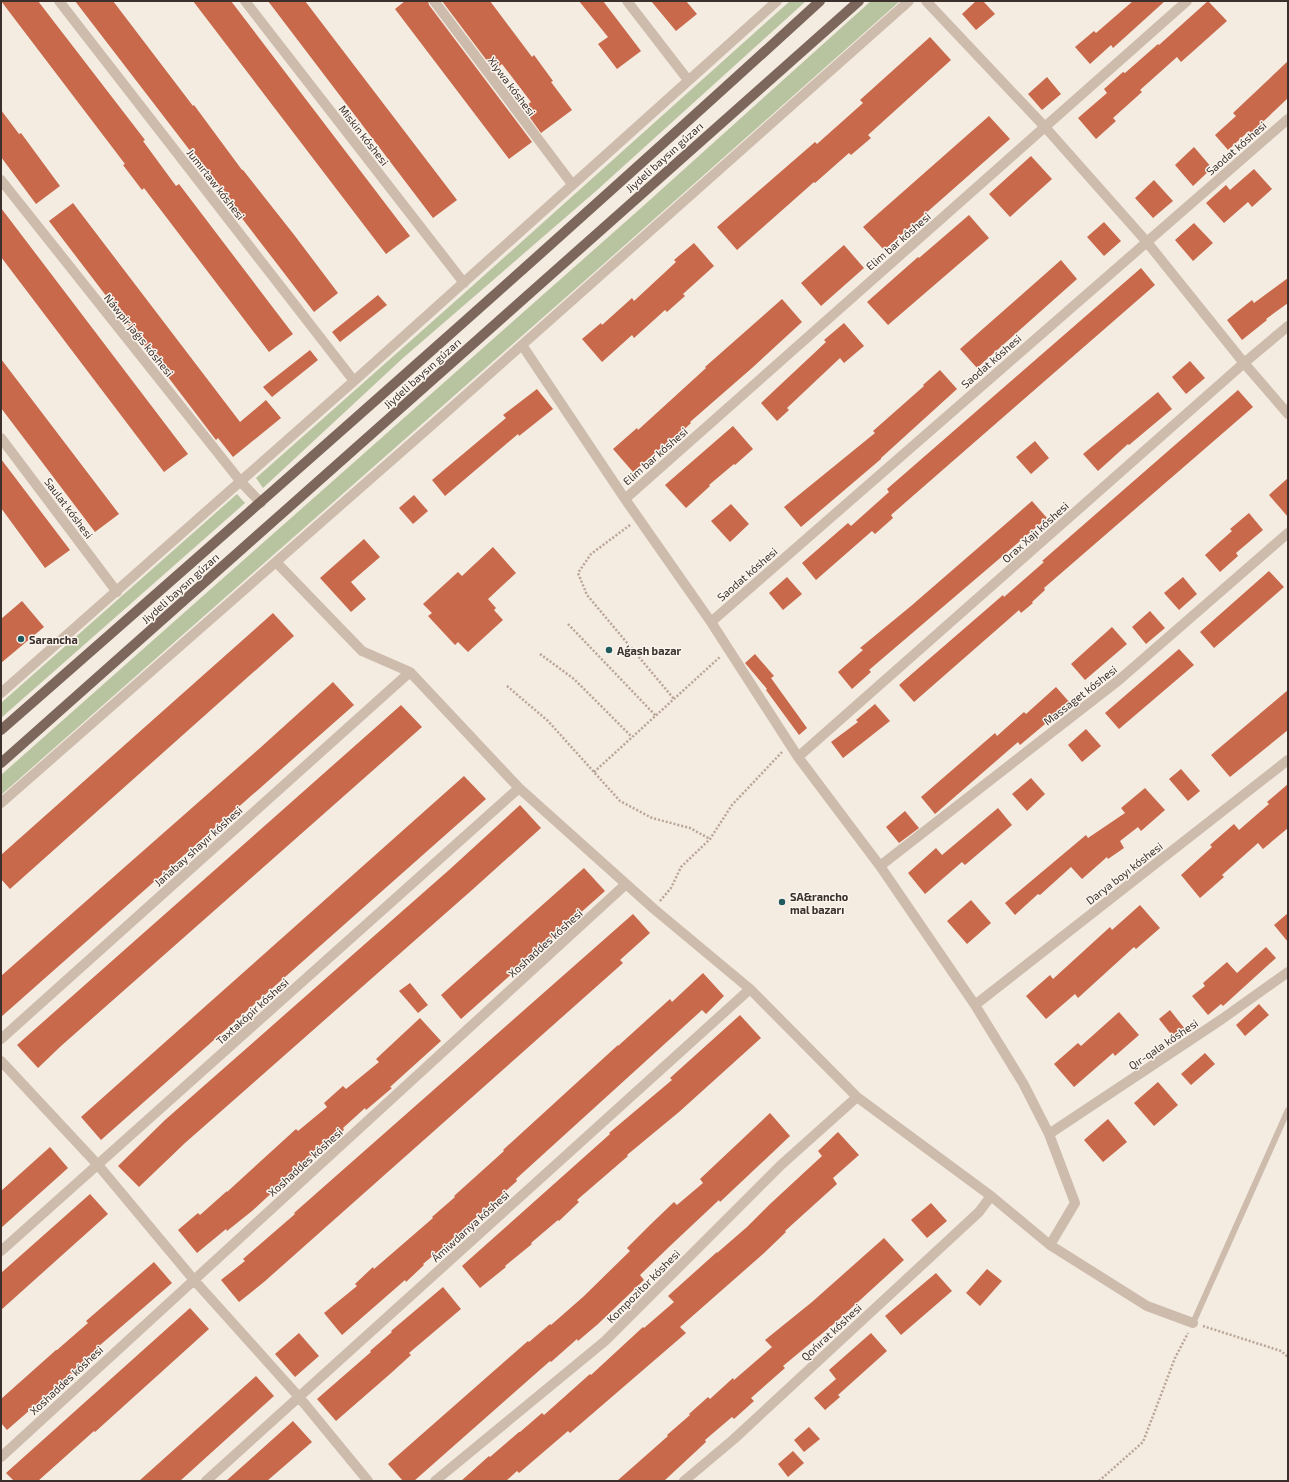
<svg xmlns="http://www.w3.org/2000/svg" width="1289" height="1482" font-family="'Exo 2',sans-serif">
  <rect width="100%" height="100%" fill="#f4ebe1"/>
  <!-- green -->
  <path fill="#b8c4a0" d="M790,1H806L596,191L403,358L263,488L256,478L460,297Z
    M871,1H900L581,284L1,795V775L641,208Z
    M237,494L245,503L1,718V703Z"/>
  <!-- building -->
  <path fill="#c8694b" d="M1,1H38L145,140L143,141L176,186L179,184L293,334L269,352L144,188L142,190L123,165L125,164Z
    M75,1H113L193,106L194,105L242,170H243L295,236L338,293L314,312Z
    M193,1H231L410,236L386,254Z
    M268,1H305L457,200L433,218Z
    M405,1H428L429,5L532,142L509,159L395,9Z
    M442,1H490L532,57L534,55L553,81L551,82L572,110L541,133L523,108L531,102L502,64L494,70Z
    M579,1H603L641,51L617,69L598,44L608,37Z
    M651,1H686L697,14L676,31Z
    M976,1H983L995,14L976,30L962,14Z
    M1133,1H1165L1113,48L1111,45L1090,64L1075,47L1094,31L1096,33Z
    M1208,1L1227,21L1181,62L1177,57L1140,90L1142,92L1113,118L1116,121L1096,139L1078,118L1107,93L1104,89L1123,72L1125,73L1158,44L1159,45Z
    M930,37L951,60L868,135L871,138L851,155L849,153L815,183L814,182L737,250L717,227L815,142L817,144L863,103L860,100Z
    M1288,61V98L1251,133L1249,131L1228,150L1215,135L1236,116L1233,113Z
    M1047,77L1061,94L1042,110L1028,94Z
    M1,110L19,134L21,133L60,186L36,204L1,157Z
    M989,116L1010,139L884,250L863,227Z
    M1194,147L1212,168L1193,186L1175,165Z
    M1031,156L1052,179L1010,217L989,194Z
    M1254,169L1272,189L1252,207L1248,202L1224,223L1206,203L1226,185L1230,190Z
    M1154,180L1173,201L1153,218L1135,198Z
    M73,203L240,422L266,400L281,418L233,457L218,438L216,440L197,415L49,221Z
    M1,208L188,454L164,472L1,257Z
    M969,215L989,238L888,325L867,302L918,257L919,258Z
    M1104,222L1121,241L1104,256L1087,237Z
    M1194,223L1213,243L1193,261L1175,240Z
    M694,243L714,266L683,294L685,296L667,312L665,310L634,338L632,335L602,362L582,339L601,323L602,325L632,298L634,301L676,262L674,260Z
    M844,245L864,268L821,306L801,283Z
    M1061,260L1077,279L977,368L960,349Z
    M1141,268L1155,285L891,515L893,518L875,534L872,531L816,580L802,563L848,523L851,526L889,492L887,489Z
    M1288,278V303L1266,319L1267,320L1242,340L1227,320L1252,300L1254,303Z
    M378,295L387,305L340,342L332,332Z
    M782,299L802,322L752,368L690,422L691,423L667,445L666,444L633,472L613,449L637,428L638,430L706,368L705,367Z
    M844,323L864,346L844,363L840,358L787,408L789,410L777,421L761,403L826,342L824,340Z
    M310,350L318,360L272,397L263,387Z
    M1,359L119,514L95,532L1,408Z
    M1190,361L1205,378L1186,394L1172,377Z
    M940,370L957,389L881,458V459L801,527L784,507L875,433L873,431L924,386L923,385Z
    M537,389L553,409L519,436L518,434L445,496L432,480L506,418L503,415Z
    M1238,390L1253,407L1044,588L1045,590L1032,602L1033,603L1021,613L1019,610L914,702L899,685L1003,595L1004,597L1044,562L1042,561Z
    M1158,392L1172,409L1129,445L1128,444L1098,471L1083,454Z
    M733,426L753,449L735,465L734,464L709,485L710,486L686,508L665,485Z
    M1035,441L1049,458L1031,474L1016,457Z
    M1,459L70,550L45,568L1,508Z
    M1288,478V517L1269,495Z
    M414,495L428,511L413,524L399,508Z
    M1032,501L1047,518L869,670L871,672L852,689L838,672L863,650L860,648L911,606Z
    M731,504L749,524L730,542L711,521Z
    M1249,513L1263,530L1236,553L1238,556L1220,572L1205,555L1232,531L1230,529Z
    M364,539L380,557L351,582L366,599L351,612L320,578Z
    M493,547L516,573L488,599L496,608L494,610L503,620L468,652L458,642L455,645L428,616L432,613L423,604L458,572L462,576Z
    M1269,571L1284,587L1214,648L1200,632Z
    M787,577L802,594L783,610L769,593Z
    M1183,577L1197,594L1179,610L1164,593Z
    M22,601L44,627L1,663V619Z
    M1150,611L1165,628L1146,644L1132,627Z
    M273,613L294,636L10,889L1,879V855Z
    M1112,627L1127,644L1085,680L1071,664Z
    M1179,649L1194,665L1119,729L1105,713Z
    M755,654L774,676L771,678L807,728L799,735L766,690L767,689L745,663Z
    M333,682L354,705L1,1017V976L260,748Z
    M1056,687L1071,704L1052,720L1051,719L1020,745L1018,742L935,814L921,797L995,733L997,736L1024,712L1026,714Z
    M1288,690V730L1230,777L1211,755Z
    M875,704L890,721L843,758L831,742L858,722L856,720Z
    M401,705L422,727L61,1046L38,1068L17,1045Z
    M1086,729L1101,746L1082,762L1068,745Z
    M1181,769L1200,791L1188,801L1169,779Z
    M464,776L486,799L101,1140L81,1117Z
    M1031,778L1045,794L1027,811L1012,794Z
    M1288,784V828L1263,849L1258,843L1222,875L1224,877L1200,898L1181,875L1212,847L1210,845L1234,824L1239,830L1269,804L1267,802Z
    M1145,788L1165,810L1141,831L1138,827L1120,841L1124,848L1108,859L1107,857L1082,879L1071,867L1040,895L1038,894L1015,915L1005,903L1086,835L1088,838L1125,813L1121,808Z
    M520,805L541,828L472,890L185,1143L139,1187L118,1166L165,1120L449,870Z
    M998,808L1012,825L965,865L962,862L925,894L908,873L936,848L942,855Z
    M905,811L919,828L899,843L886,827Z
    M584,868L605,891L461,1019L441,995Z
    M971,900L991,923L967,944L947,921Z
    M1140,905L1160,928L1136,949L1134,947L1078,998L1075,994L1046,1019L1026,996L1050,975L1053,979L1110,927L1112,930Z
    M1288,913V942L1274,925Z
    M633,914L650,933L620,960L623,963L264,1282L239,1302L221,1280L245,1261L243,1259L295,1214L294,1213Z
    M1266,947L1276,958L1223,1006L1221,1004L1208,1015L1192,996L1205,986L1203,983L1227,962L1237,973Z
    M703,973L724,996L706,1014L702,1010L516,1179L517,1181L471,1222L472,1223L423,1264L424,1265L406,1282L405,1280L342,1335L324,1313L357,1286L355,1284L373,1267L374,1269L433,1218L432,1217L455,1197L454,1196L504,1151L503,1150L618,1045V1046L670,999L672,1002Z
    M410,983L428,1005L418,1013L399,991Z
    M1259,1004L1269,1015L1245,1036L1236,1025Z
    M1170,1010L1185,1029L1174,1038L1159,1019Z
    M1119,1012L1139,1035L1115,1056L1113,1053L1074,1087L1054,1064L1078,1043L1081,1046Z
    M740,1015L761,1038L679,1112L627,1155L628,1156L577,1200L579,1202L559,1221L558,1220L531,1243L532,1244L505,1266L506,1267L480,1288L462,1266L610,1134L609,1133L672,1080L670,1078Z
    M420,1018L441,1041L390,1087L392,1088L366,1110L365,1108L343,1128L344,1130L319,1151L318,1150L252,1211L227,1231L226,1229L197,1253L178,1230L198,1213L200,1215L227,1191V1192L296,1129L298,1131L327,1107L324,1103L343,1086L346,1089L379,1062L376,1059Z
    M1205,1053L1215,1064L1191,1085L1181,1074Z
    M1158,1082L1178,1105L1154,1126L1134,1103Z
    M770,1113L790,1136L720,1202L719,1200L670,1246L640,1275L644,1280L598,1324L578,1341L577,1339L551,1362L550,1361L414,1481H403L388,1464L528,1341L529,1342L550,1324L551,1325L583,1297L630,1251L627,1248L651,1224L674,1202L677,1205L703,1183L700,1179Z
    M1108,1119L1127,1142L1103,1162L1084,1140Z
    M838,1132L859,1155L833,1178L837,1184L785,1231L786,1232L763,1254L680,1327L686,1333L570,1433L568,1431L519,1473L517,1471L506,1481H461L489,1456L490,1457L519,1432H520L542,1413L544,1415L590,1374L591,1375L643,1327L644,1328L674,1302L668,1296L717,1252V1253L747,1227L769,1205L822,1156L818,1151Z
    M50,1147L68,1168L1,1228V1191Z
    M90,1194L108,1214L1,1310V1273Z
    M931,1203L947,1221L927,1238L911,1220Z
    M884,1238L904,1260L836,1322L783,1366L785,1368L751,1398L754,1401L734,1419L732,1417L705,1440L706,1442L664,1481H617L668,1436L667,1435L690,1415L689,1414L708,1397L710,1399L733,1378L734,1380L772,1347L765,1340L812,1302Z
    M154,1262L172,1283L99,1346L101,1348L7,1430L1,1423V1399L56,1350H57L88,1323L86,1321Z
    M987,1269L1002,1281L980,1306L966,1293Z
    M936,1273L952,1291L901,1335L885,1316Z
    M443,1287L461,1309L409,1353L411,1355L390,1374L336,1421L317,1399L371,1352L370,1351L392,1332L391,1331Z
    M190,1308L209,1329L95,1432L94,1431L38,1481H14L6,1473Z
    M299,1333L319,1356L295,1377L275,1354Z
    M871,1333L887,1351L838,1395L840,1397L825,1410L814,1398L836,1379L829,1370Z
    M256,1376L274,1396L180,1481H139Z
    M293,1421L312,1442L267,1481H226Z
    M809,1427L820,1439L804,1452L794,1440Z
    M793,1451L804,1463L788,1477L778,1464Z"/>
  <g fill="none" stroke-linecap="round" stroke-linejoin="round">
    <!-- path -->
    <path stroke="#b9a596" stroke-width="2.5" stroke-dasharray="2 2" stroke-linecap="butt" d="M630,525L591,554L578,573L587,595L674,699
      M568,624L656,716
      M540,654L574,679L632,737
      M507,686L548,721L620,801L652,818L690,828L710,839
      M594,772L721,656
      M660,901L671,888L681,867L710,839L732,805L782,752
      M1203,1326L1281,1351L1288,1357
      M1099,1481L1143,1442L1175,1358L1188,1333"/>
    <!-- service -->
    <path stroke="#cdbbac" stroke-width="6" d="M1193,1323L1288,1110"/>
    <!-- minor -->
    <path stroke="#cdbbac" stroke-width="10" d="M59,1L354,381
      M245,1L464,283
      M434,1L572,184
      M627,1L688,80
      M926,1L1045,127L1146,241L1244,363L1288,414
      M1,180L241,482L261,503
      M522,345L625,499L711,622L798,757L880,866L975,1005L1023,1083L1049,1134L1075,1203L1050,1245
      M1,438L117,592
      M625,499L1187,1
      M276,562L362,651L410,672L519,788L654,909L750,989L857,1097L991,1196L1050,1245L1147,1306L1193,1323
      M711,622L1288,119
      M1,693L354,381L777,1
      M798,757L1244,363L1288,326
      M1,803L433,424L909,1
      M880,866L1119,680L1288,533
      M975,1005L1288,760
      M1,1039L410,672
      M1,1061L98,1165L194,1280L299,1397L368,1481
      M1049,1134L1222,1019L1288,972
      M1,1251L519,788
      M1,1457L626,884
      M206,1481L750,989
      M435,1481L605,1341L781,1165L857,1097
      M684,1481L734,1439L979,1212L991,1196"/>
    <!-- primary -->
    <path stroke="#7d675c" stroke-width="10" d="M1,730C276,489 550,248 820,1
      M1,763L859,1"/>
  </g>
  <!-- markers -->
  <g fill="#1f5a5e" stroke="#fbf5ee" stroke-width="1.5">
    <circle cx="21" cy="639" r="4"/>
    <circle cx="609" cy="650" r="4"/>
    <circle cx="782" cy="902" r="4"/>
  </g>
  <g text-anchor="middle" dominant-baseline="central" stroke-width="3" stroke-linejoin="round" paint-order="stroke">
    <!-- street labels -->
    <g font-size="11" fill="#3b302b" stroke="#fbf5ee">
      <text transform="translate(512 86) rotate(53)">Xiywa kóshesi</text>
      <text transform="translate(364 135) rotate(52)">Miskin kóshesi</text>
      <text transform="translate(1236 148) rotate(-41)">Saodat kóshesi</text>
      <text transform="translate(664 157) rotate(-42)">Jiydeli baysın gúzarı</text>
      <text transform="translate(216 184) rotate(52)">Jumırtaw kóshesi</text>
      <text transform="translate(898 241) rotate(-41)">Elim bar kóshesi</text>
      <text transform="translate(139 335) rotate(51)">Náwpir jaǵıs kóshesi</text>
      <text transform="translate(991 361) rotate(-41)">Saodat kóshesi</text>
      <text transform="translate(422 373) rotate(-42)">Jiydeli baysın gúzarı</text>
      <text transform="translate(655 456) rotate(-41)">Elim bar kóshesi</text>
      <text transform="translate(69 508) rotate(53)">Saulat kóshesi</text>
      <text transform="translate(1035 532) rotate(-42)">Orax Xajı kóshesi</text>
      <text transform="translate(747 574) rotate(-41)">Saodat kóshesi</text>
      <text transform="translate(180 588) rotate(-42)">Jiydeli baysın gúzarı</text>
      <text transform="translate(1080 695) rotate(-38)">Massaget kóshesi</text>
      <text transform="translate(198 846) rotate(-42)">Jańabay shayır kóshesi</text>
      <text transform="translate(1124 873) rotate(-38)">Darya boyı kóshesi</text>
      <text transform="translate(545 943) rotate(-42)">Xoshaddes kóshesi</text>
      <text transform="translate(252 1011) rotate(-42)">Taxtakópir kóshesi</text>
      <text transform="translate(1163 1044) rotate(-34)">Qır-qala kóshesi</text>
      <text transform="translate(305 1162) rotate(-42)">Xoshaddes kóshesi</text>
      <text transform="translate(470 1226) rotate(-42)">Ámiwdarıya kóshesi</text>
      <text transform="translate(643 1286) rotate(-45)">Kompozitor kóshesi</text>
      <text transform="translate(831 1332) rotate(-43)">Qońırat kóshesi</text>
      <text transform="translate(66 1380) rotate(-43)">Xoshaddes kóshesi</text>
    </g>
    <!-- poi labels -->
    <g font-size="11" font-weight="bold" fill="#3b302b" stroke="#fbf5ee" text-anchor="start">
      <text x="29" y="639">Sarancha</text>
      <text x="617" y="650">Aǵash bazar</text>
      <text x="790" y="896">SA&amp;rancho<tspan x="790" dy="13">mal bazarı</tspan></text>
    </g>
  </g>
  <!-- border -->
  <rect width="1289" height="1482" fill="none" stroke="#3b302b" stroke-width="4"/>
</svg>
